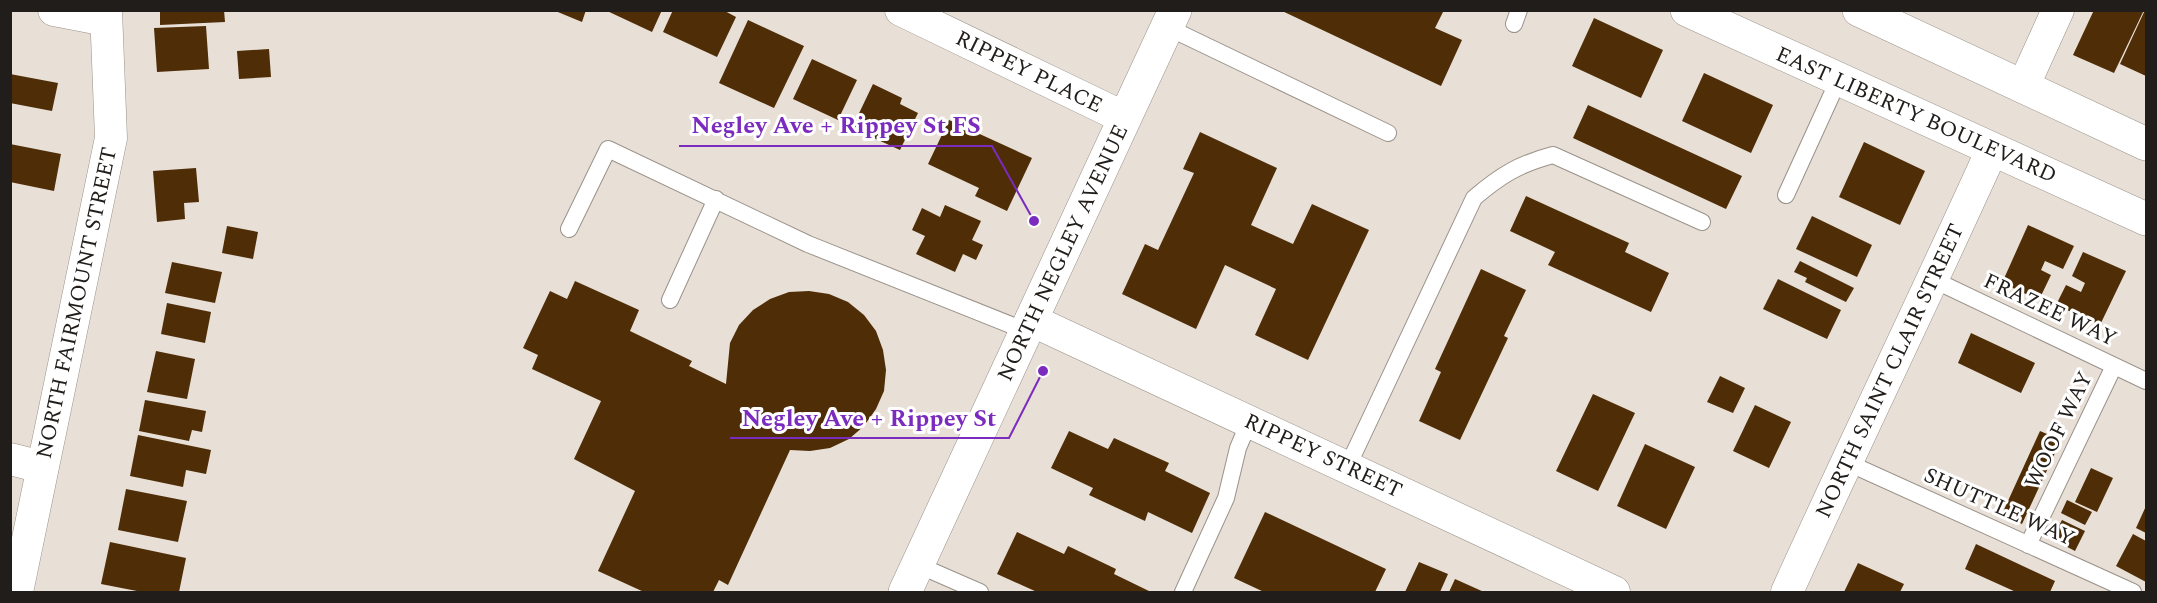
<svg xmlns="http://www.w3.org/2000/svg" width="2157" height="603" font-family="Spectral,serif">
  <rect width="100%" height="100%" fill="#e8dfd6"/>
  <!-- building -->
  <path fill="#4e2d07" d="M160,10H224L225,22L160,25Z
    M553,10H586L582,22Z
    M605,10H662L652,32Z
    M673,10H723L736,17L717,57L663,32Z
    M1280,10H1444L1435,28L1462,40L1441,86Z
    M2094,10H2144L2114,73L2073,55Z
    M2145,10H2146V76L2120,64Z
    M1594,18L1663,50L1641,98L1572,66Z
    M748,20L804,46L774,108L719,83Z
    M206,26L209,69L157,72L154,28Z
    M269,49L271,77L239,79L237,51Z
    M812,59L857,80L838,120L793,99Z
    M1704,73L1773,105L1751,153L1682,121Z
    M10,74L58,83L52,111L10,103Z
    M873,84L902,98L900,104L918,113L900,150L852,128Z
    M1588,105L1742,176L1726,209L1573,138Z
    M949,120L1032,158L1007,211L975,196L979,188L928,164Z
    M1200,132L1277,168L1251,225L1293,244L1312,204L1369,230L1308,360L1255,335L1276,289L1225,265L1196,329L1122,294L1145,244L1158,250L1194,173L1183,169Z
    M1864,142L1925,171L1900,225L1839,197Z
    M10,144L61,154L54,191L10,182Z
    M196,168L199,202L184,203L185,219L157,222L153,171Z
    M1526,196L1629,243L1625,252L1669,273L1651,312L1548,265L1555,252L1510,231Z
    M945,205L981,221L972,240L983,245L976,260L963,254L955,272L916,254L925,236L912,230L922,208L940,217Z
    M1812,216L1872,245L1857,277L1796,249Z
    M2028,225L2074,246L2063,269L2045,261L2041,270L2051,275L2039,300L2002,283Z
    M227,226L258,232L253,259L222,253Z
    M2083,252L2126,271L2100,325L2056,305L2066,285L2081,292L2085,283L2072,276Z
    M1800,261L1854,288L1846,302L1805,282L1807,278L1794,272Z
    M172,262L222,272L215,303L165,293Z
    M1481,269L1526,290L1504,336L1508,338L1460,440L1419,421L1441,372L1435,369Z
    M1778,279L1841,310L1827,339L1763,309Z
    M575,281L639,310L630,331L692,361L689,366L726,384L730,343L739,325L753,310L770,299L789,292L809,291L829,294L848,302L864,315L876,331L883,350L886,370L884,391L876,409L864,426L849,439L830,448L810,451L790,450L728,585L719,580L713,592H644L598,571L635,491L574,459L601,401L532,369L538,355L523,348L550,291L567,299Z
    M167,303L211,312L205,343L161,334Z
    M1971,333L2035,363L2021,393L1958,363Z
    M156,351L195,359L187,399L147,392Z
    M1720,376L1745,388L1733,413L1707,402Z
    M1593,394L1635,413L1598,491L1556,471Z
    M145,400L206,411L202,432L192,430L189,441L139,431Z
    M1755,405L1791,422L1769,468L1733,451Z
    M1069,431L1108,449L1114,438L1169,463L1165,471L1210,493L1192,533L1148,512L1145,521L1089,495L1093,488L1051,468Z
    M2040,431L2061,440L2022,524L2002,514Z
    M138,435L211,450L206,474L186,470L183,487L130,476Z
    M1645,444L1695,467L1666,529L1617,506Z
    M2091,468L2113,478L2097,512L2075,502Z
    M126,489L187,501L178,542L118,530Z
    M2067,500L2092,512L2085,525L2061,513Z
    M2146,506V533L2136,528Z
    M1265,512L1386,569L1375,592H1264L1234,578Z
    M2062,520L2085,531L2075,551L2052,539Z
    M1017,532L1064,554L1068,546L1116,569L1114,574L1151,592H1037L997,574Z
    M2133,534L2146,541V582L2116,566Z
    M110,542L186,558L179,592H142L101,584Z
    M1976,544L2055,581L2050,592H2016L1965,569Z
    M1419,562L1448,574L1440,592H1405Z
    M1858,563L1904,584L1900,592H1844Z
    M1455,579L1484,592H1449Z"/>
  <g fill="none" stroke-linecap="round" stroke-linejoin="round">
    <defs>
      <path id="service" d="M1514,24L1519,10
        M1167,27L1388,133
        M1786,195L1838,81
        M569,229L608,149L808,244L1026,331
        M1934,280L2146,381
        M670,300L716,199
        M1846,462L2133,592
        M1347,468L1474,198C1501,175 1519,164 1553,155L1702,222
        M2028,545L2114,366
        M918,565L980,592
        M1183,592L1226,498L1238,448L1249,422"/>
      <path id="minor" d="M54,10L106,20
        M901,10L1125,118
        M2023,87L2058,10
        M1031,320L1614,592
        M10,459L42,467
        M17,592L111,138L106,10
        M1787,592C1854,444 1925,298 1992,150"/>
      <path id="secondary" d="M1687,10L2146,219
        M1859,10L2146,144
        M905,592L1175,10"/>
    </defs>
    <!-- service casing -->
    <use href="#service" stroke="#9a928a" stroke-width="18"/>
    <!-- minor casing -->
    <use href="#minor" stroke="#9a928a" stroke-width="33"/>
    <!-- secondary casing -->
    <use href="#secondary" stroke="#9a928a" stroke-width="34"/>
    <!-- service -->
    <use href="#service" stroke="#fff" stroke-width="16"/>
    <!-- minor -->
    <use href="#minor" stroke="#fff" stroke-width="32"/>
    <!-- secondary -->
    <use href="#secondary" stroke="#fff" stroke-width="33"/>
  </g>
  <g text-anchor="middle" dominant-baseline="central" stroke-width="6" stroke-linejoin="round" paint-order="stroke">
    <!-- street labels -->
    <g font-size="22" fill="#201d1a" stroke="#fff">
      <text transform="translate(1029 72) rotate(26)">RIPPEY PLACE</text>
      <text transform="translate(1916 115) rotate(24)">EAST LIBERTY BOULEVARD</text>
      <text transform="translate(1063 253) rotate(-65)">NORTH NEGLEY AVENUE</text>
      <text transform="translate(77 303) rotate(-78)">NORTH FAIRMOUNT STREET</text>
      <text transform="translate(2050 310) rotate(25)">FRAZEE WAY</text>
      <text transform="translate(1890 371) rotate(-65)">NORTH SAINT CLAIR STREET</text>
      <text transform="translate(2059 430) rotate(-64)">WOOF WAY</text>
      <text transform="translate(1323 456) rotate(25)">RIPPEY STREET</text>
      <text transform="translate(1999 507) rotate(24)">SHUTTLE WAY</text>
    </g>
  </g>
  <!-- callouts -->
  <path fill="none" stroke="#7b2cbf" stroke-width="2" d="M1034 221L992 146H679M1043 371L1009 438H730"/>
  <g fill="#7b2cbf" stroke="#fff" stroke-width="2">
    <circle cx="1034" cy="221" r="6"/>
    <circle cx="1043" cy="371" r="6"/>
  </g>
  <g font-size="24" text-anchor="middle" font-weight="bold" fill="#7b2cbf" stroke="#fff" stroke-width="6" stroke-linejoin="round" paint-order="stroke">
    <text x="836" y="133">Negley Ave + Rippey St FS</text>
    <text x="869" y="426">Negley Ave + Rippey St</text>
  </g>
  <!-- border -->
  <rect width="2157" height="603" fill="none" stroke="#201d1a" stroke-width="24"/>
</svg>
